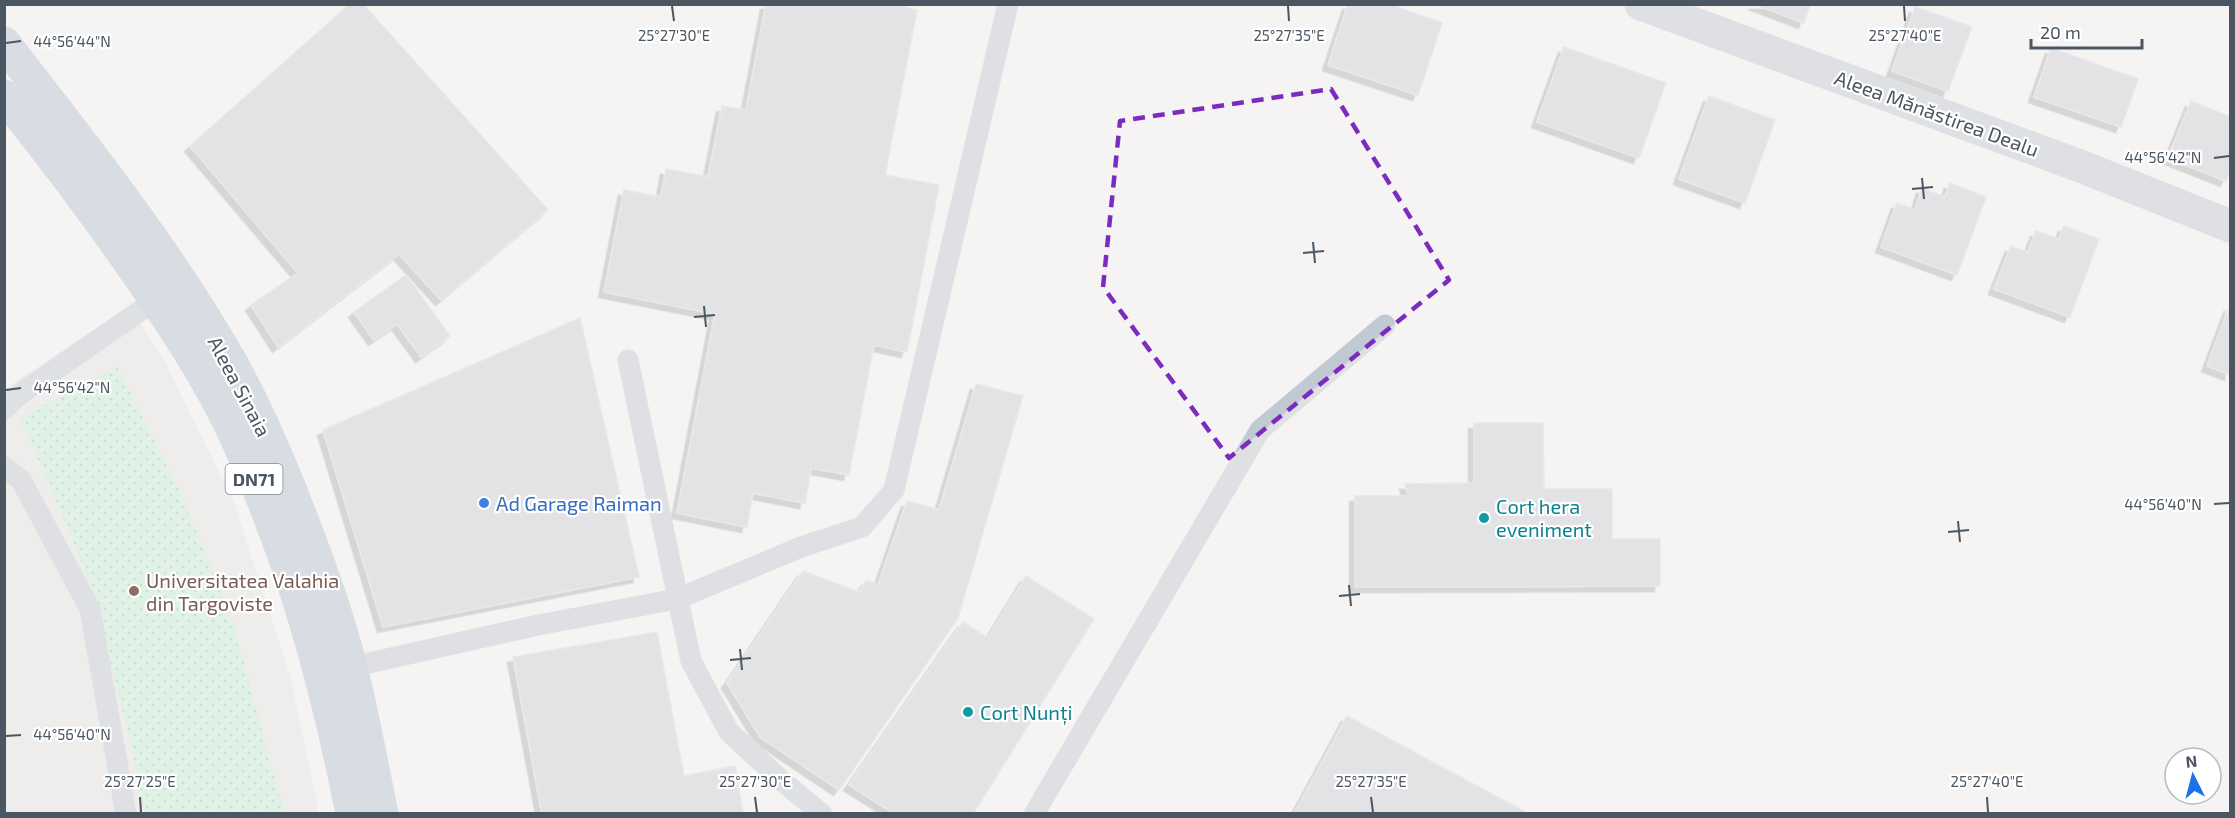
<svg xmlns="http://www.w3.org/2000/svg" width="2235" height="818" font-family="'Exo 2',sans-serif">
  <defs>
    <pattern id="grass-dots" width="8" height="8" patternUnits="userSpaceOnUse" patternTransform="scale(1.5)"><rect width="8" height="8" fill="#c3f1d5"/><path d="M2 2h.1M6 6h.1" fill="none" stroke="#a0c6b0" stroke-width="1.8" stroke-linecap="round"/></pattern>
    <filter id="shadow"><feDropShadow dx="-5.5" dy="5.5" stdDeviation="0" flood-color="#0004"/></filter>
  </defs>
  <rect width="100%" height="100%" fill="#f5f3f3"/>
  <!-- education -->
  <path fill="#e6e4e5" d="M129,306L164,360L234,503L291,679L319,813L5,814V389Z"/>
  <!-- grass -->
  <path fill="url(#grass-dots)" d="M117,366L181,494L234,626L284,813H144L133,753L91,584L21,418Z"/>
  <!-- building -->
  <path fill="#cdcfd5" stroke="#d7d9de" stroke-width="1.5" filter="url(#shadow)" d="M350,4H363L548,210L441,300L399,254L278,347L251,305L298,273L190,146Z
    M766,4H889L917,10L885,175L939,185L907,352L874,345L849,475L811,468L805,503L753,493L747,527L677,513L715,314L604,292L624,190L661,197L666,169L708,177L722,106L746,110Z
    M1348,4H1389L1442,23L1418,95L1328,65Z
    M1754,4H1810L1804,23Z
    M1915,7L1972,27L1948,91L1892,71Z
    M1564,47L1666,83L1639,158L1537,122Z
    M2051,48L2138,79L2121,127L2034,97Z
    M1709,96L1775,120L1745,203L1679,179Z
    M2191,101L2230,117V170L2226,181L2168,158Z
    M1950,183L1986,197L1957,275L1881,247L1897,203L1915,210L1922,188L1945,197Z
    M2064,226L2099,239L2070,317L1994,289L2011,246L2028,252L2036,231L2059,239Z
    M406,275L450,336L421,357L397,324L374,340L354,312Z
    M2230,305V375L2207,366Z
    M580,318L639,577L383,627L323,430Z
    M976,384L1023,396L958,618L839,790L760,737L727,683L803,571L859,592L867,580L878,585L907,501L939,510Z
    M1474,423H1543L1544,489H1612V539H1660V586L1355,587V496H1409L1405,484L1474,483Z
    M1026,576L1094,619L973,814H895L849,785L963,622L988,638Z
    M657,632L684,776L735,766L743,814H542L513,657Z
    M1347,716L1529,814H1294Z"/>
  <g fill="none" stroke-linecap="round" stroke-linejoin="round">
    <!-- lane -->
    <path stroke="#c1cad2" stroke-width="21" d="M628,360L691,661L729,732L782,781L822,814
      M4,409L20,394L156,300
      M4,467L21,480L90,609L126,814
      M351,667L538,625L677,599L801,547L862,527L894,490L1008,4
      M1034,814L1260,430L1385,325"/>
    <!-- street -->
    <path stroke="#c1cad2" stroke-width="33" d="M1641,4L2080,166L2230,226"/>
    <!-- primary -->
    <path stroke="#b3c2d1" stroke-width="33" d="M4,43C85,147 167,250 232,364C259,413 281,465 301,517C320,566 338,616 351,667C363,715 372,765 382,814
      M4,96C48,150 90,206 130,263C167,316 204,370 232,429C290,551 326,681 352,814"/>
  </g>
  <!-- marked area -->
  <path d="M0 0H2235V818H0ZM1331,89L1449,280L1229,458L1103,287L1120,121Z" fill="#f5f3f3" fill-opacity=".55" fill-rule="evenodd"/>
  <path fill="none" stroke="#7b2cbf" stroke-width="4.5" stroke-dasharray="12 8" stroke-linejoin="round" d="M1331,89L1449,280L1229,458L1103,287L1120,121Z"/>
  <!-- ticks -->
  <path fill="none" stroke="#4a5661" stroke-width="2" d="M672,6L674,21M1288,6L1289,21M1904,6L1905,21M6,43L21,41M2214,158L2229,156M1922,178L1924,199M1912,189L1933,187M1313,242L1315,263M1303,253L1324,251M704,306L706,327M694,317L715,315M6,390L21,388M2214,504L2229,503M1958,521L1960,542M1948,532L1969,530M1349,585L1351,606M1339,596L1360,594M740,649L742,670M730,660L751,658M6,736L21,735M140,797L141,812M755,797L757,812M1371,797L1373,812M1987,797L1988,812"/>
  <!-- markers -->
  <circle fill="#3f7fe0" stroke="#fff" stroke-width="2" cx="484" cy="503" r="6"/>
  <g fill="#0f9aa8" stroke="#fff" stroke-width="2">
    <circle cx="1484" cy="518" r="6"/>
    <circle cx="968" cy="712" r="6"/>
  </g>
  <circle fill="#8d6e63" stroke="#fff" stroke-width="2" cx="134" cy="591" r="6"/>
  <g text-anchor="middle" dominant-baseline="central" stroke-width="4.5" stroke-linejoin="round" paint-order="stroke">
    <!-- shield labels -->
    <rect fill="#fff" stroke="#808990" stroke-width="1.5" x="225.5" y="464" width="57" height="30" rx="4.5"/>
    <g font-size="18" font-weight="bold" fill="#4a5661">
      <text x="254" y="479">DN71</text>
    </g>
    <!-- street labels -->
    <g font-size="20" fill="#4a5661" stroke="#fff">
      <text transform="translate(1937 113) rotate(20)">Aleea Mănăstirea Dealu</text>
      <text transform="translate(240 386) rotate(62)">Aleea Sinaia</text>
    </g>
    <!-- shop labels -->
    <g font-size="20" fill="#366cbe" stroke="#fff" text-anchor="start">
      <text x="496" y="503">Ad Garage Raiman</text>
    </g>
    <!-- culture labels -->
    <g font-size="20" fill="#0d838f" stroke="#fff" text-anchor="start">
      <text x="1496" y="506">Cort hera<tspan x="1496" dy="23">eveniment</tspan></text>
      <text x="980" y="712">Cort Nunți</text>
    </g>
    <!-- education labels -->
    <g font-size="20" fill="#785e54" stroke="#fff" text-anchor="start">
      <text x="146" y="580">Universitatea Valahia<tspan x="146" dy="23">din Targoviste</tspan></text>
    </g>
  </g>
  <g font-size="15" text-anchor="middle" fill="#4a5661" stroke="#fff" stroke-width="4.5" stroke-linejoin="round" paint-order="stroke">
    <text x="674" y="41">25°27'30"E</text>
    <text x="1289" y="41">25°27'35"E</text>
    <text x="1905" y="41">25°27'40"E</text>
    <text x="72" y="47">44°56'44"N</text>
    <text x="2163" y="163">44°56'42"N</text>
    <text x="72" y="393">44°56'42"N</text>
    <text x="2163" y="510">44°56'40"N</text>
    <text x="72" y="740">44°56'40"N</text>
    <text x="140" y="787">25°27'25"E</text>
    <text x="755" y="787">25°27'30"E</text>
    <text x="1371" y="787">25°27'35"E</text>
    <text x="1987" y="787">25°27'40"E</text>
  </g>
  <!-- border -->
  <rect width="2235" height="818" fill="none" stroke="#4a5661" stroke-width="12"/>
  <!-- north arrow -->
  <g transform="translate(2193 776) rotate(354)"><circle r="28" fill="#ffffff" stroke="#b7bbc0" stroke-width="1.5"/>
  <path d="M0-4.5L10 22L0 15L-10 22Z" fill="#1a73e8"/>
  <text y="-9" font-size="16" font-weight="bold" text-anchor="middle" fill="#4a5661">N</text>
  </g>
  <!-- scale -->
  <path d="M2031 39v9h111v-9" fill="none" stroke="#4a5661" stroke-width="3"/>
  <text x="2040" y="39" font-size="18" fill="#4a5661" stroke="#ffffff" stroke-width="4.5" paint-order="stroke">20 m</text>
</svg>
